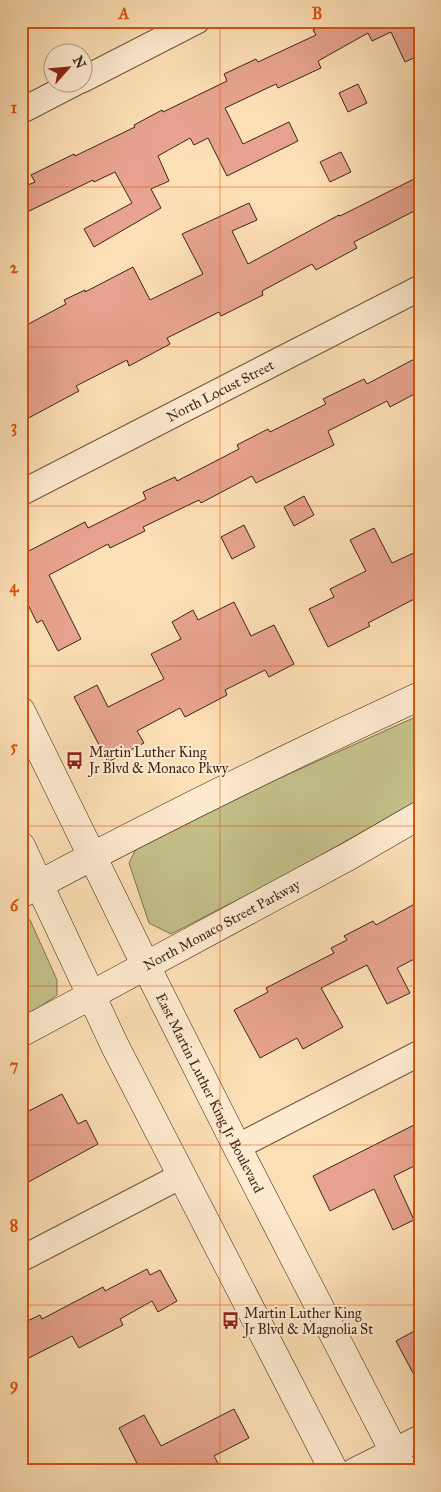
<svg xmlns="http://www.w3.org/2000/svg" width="441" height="1492" font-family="'IM FELL Great Primer',serif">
  <rect width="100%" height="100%" fill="#fddfb5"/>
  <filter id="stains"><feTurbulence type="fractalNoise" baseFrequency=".004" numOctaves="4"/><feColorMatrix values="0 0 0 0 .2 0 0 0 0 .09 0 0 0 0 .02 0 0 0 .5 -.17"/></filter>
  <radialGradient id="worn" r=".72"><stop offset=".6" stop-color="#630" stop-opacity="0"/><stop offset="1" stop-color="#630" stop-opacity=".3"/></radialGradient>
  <!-- green -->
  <path fill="#c4c08a" stroke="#807253" d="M420,715V799L288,874L171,934L149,923L129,863L140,841Z
    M21,917L30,920L57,980V995L33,1012L21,1018Z"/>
  <!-- building -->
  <path fill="#e7a38f" stroke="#3b251c" d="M329,21H416L420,30V55L405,62L391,32L372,41L368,33L318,61L321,68L278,88L276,84L225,108L243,144L289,122L298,141L227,176L208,138L194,145L190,138L158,156L169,181L151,189L161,208L94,247L84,229L132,203L115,172L94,182L93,180L21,215V188L35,182L31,175L74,154L75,156L135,127L134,125L162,110L163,112L227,81L224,74L256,59L258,62L316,35L313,30Z
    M358,84L367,103L348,112L339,93Z
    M341,152L351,172L330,182L320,162Z
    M420,176V208L354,242L357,248L316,270L312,264L262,291L263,295L221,316L219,312L167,338L170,344L129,366L127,360L76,386L79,391L21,422V328L66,304L64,300L85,290V292L133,267L150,300L203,274L182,234L249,203L257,220L232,231L248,264L339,215L340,216Z
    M420,356V391L390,407L387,401L328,431L334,445L256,483L252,476L201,503L199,500L143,527L145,531L110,548L108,544L49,575L81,639L58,651L42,620L37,623L21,590V555L85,522L88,528L146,499L143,492L175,477L177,481L239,449L237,445L268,429L270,432L326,404L323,399L364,379L367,384Z
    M304,496L314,515L294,526L284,507Z
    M244,525L255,547L232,559L221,537Z
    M374,528L392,563L420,550V596L368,623L370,626L328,647L309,609L334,597L330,589L366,571L350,540Z
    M234,602L251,636L274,625L294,664L269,677L265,670L225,690L227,695L185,717L180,708L137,731L144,743L108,762L74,697L97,685L108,707L164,679L151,654L181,639L172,622L193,610L198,620Z
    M420,901V956L397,968L410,993L387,1004L367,965L321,988L343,1027L303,1049L297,1038L260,1058L234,1010L268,992L266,988L334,953L331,948L347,940L344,936L373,921L376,925Z
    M62,1094L78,1124L86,1120L98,1144L21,1186V1115Z
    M420,1122V1163L394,1176L414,1220L393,1230L374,1189L330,1211L313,1176Z
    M147,1269L150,1275L160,1270L177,1301L158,1312L152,1301L120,1319L123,1325L79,1348L72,1336L21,1362V1324L40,1315L42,1319L103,1287L105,1291Z
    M420,1328V1386L396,1341Z
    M234,1409L249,1438L214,1456L219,1465L207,1471H141L119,1428L144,1415L161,1446Z"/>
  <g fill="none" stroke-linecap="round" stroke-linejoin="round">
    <defs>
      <g id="street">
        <path d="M82,80L197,21"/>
        <path d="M21,111L77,82"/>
        <path id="s1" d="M21,493L420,288"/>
        <path d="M237,1147L420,1053"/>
        <path d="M21,1259L181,1176"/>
        <path d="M354,1471L420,1438"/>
      </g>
      <g id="secondary">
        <path id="s2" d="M21,711L146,966L237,1147L404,1471"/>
        <path d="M21,846L116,1048L334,1471"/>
        <path d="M21,894C152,824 285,758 420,696"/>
        <path id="s3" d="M21,1033L349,856L420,815"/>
      </g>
    </defs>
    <!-- street casing -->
    <use href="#street" stroke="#6c5442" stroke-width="27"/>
    <!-- secondary casing -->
    <use href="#secondary" stroke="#3b251c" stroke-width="29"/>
    <!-- street -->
    <use href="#street" stroke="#feeacf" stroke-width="25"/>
    <!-- secondary -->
    <use href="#secondary" stroke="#feeacf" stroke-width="28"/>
  </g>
  <!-- grid -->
  <path fill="none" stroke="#d7540e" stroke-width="1" stroke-opacity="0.55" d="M220,21V1471M21,187H420M21,347H420M21,506H420M21,666H420M21,826H420M21,986H420M21,1145H420M21,1305H420"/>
  <!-- icons -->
  <defs>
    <symbol id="bus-bare" viewBox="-9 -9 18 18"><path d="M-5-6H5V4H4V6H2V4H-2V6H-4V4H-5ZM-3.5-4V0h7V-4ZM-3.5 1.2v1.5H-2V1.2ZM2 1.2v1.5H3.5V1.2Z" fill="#8f2418" stroke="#feeacf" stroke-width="2.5" paint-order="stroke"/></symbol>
  </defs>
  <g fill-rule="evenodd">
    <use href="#bus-bare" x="62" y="748" width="25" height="25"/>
    <use href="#bus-bare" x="218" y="1308" width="25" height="25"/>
  </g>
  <g text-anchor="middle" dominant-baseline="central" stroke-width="4" stroke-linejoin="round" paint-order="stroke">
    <!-- street labels -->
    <g font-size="14" fill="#3b251c" stroke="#feeacf">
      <text stroke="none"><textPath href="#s1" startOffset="224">North Locust Street</textPath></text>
      <text stroke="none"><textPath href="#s3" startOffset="228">North Monaco Street Parkway</textPath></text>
      <text stroke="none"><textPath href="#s2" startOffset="426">East Martin Luther King Jr Boulevard</textPath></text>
    </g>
    <!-- poi labels -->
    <g font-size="14" fill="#3b251c" stroke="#feeacf" text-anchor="start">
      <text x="89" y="752">Martin Luther King<tspan x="89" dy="16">Jr Blvd &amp; Monaco Pkwy</tspan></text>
      <text x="244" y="1313">Martin Luther King<tspan x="244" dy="16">Jr Blvd &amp; Magnolia St</tspan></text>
    </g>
  </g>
  <!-- margin -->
  <rect width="441" height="1492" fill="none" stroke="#fddfb5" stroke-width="55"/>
  <!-- north arrow -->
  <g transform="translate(68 68) rotate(63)"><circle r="24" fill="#feeacf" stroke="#b09b87"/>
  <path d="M0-4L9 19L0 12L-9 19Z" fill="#8f2418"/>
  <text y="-8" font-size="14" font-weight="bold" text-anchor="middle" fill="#3b251c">N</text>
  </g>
  <rect x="28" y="28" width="386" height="1436" fill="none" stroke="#d7540e" stroke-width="2"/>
  <g font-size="16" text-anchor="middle" font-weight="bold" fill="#d7540e">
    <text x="124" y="19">A</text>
    <text x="317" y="19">B</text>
    <text x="14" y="113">1</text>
    <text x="14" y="273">2</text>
    <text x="14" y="432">3</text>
    <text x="14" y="592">4</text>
    <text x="14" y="752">5</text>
    <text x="14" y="911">6</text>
    <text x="14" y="1071">7</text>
    <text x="14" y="1231">8</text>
    <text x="14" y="1390">9</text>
  </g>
  <rect width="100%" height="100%" filter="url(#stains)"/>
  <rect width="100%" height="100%" fill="url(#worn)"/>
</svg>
